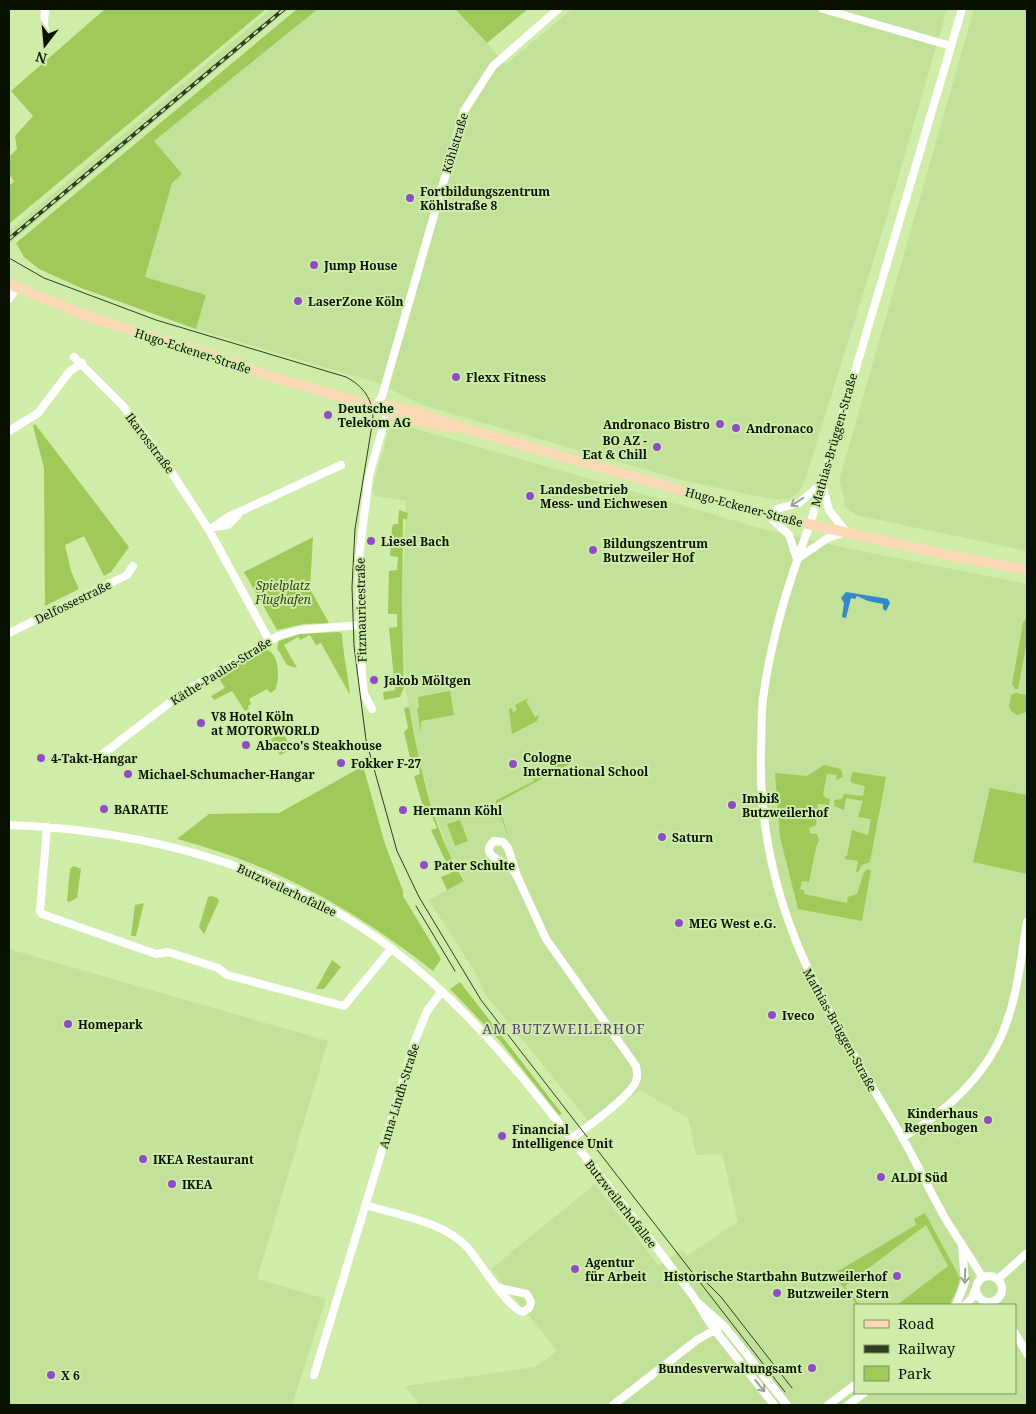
<svg xmlns="http://www.w3.org/2000/svg" width="1036" height="1414" font-family="'Noto Serif',serif">
  <rect width="100%" height="100%" fill="#cfeca9"/>
  <!-- built -->
  <path fill="#c3e299" fill-rule="evenodd" d="M271,9H289L9,244V231Z
    M318,9H455L506,64L572,9H947L885,223L804,483L799,492L790,499L776,500L685,481L422,405L378,383L196,329L206,295L145,277L172,183L154,141Z
    M974,9H1027V551L855,515L843,504L845,499L839,481Z
    M399,424L767,530L846,548L1027,584V1405H420L405,1386L535,1367L557,1351L491,1269L595,1184L659,1266L682,1249L687,1256L738,1221L722,1154L696,1155L688,1118L640,1090L593,1127L485,994L476,974L429,900L465,880L448,851L432,804L421,767L406,690L402,610L406,501L375,496L372,489L389,430ZM855,1305H1015V1393H855Z
    M9,949L328,1041L257,1279L326,1299L292,1405H9Z"/>
  <!-- green -->
  <path fill="#9fca59" d="M105,9H266L9,224V186L14,181L9,174V157L17,149L15,136L33,116L11,91Z
    M297,9H318L154,141L182,174L172,183L145,277L206,295L196,329L81,288L39,269L24,257L16,243Z
    M455,9H528L487,43Z
    M35,424L129,547L111,572L104,576L84,536L65,545L71,571L79,589L45,606L44,468L33,426Z
    M399,510L408,513L407,519H403L402,610L404,687L400,697L384,700L383,692L395,690L389,628L397,627V614H388L389,571L397,570L398,557L390,556L392,527L394,524H398Z
    M313,537L310,589L329,623L304,624L277,630L244,572Z
    M1027,616V641L1018,689H1015L1012,684L1023,623Z
    M339,632L342,634C343,654 348,674 350,695L321,643L316,645L310,635L300,640L298,637L284,645L297,668L287,665L277,648L279,641L300,634Z
    M265,649C280,652 280,679 275,690L270,693L267,689L249,699L251,704L248,706L249,709L245,711L232,691L214,700L211,696L225,688L219,678L220,673Z
    M450,691L454,715L421,721V733L417,709L419,708L418,697Z
    M1016,693L1027,695V712L1017,715L1011,711L1009,706L1011,695Z
    M530,697L526,701L535,717L539,715L537,721L512,734L509,709L511,708L513,712L517,710L515,705Z
    M409,707C420,767 432,829 464,881L447,890L441,877L451,873L431,830L437,828L432,816L426,817L414,776L420,774L417,761L411,762L404,732L408,728L404,708Z
    M283,733L292,749L280,755L271,739Z
    M569,751L571,763L497,803L510,840L496,806V799L497,800L534,781L531,774L536,780L534,773L537,779L541,778L539,773L565,758Z
    M824,765L841,769L843,777L836,780L837,775L827,774L823,794L826,798L830,799L829,805L818,804L816,825L809,828L810,833L817,834L819,840L816,848L809,882L802,881L800,889L805,891L804,894L847,903L848,897L857,894L864,872L868,869L871,870L862,921L798,909L780,837L775,773L807,776Z
    M363,766L385,844L403,891V896L441,959L433,971C356,910 273,864 177,839L209,814L279,813Z
    M853,772L886,777L870,862L862,865L858,872H856L858,861L845,859V856H847L852,830L868,835L871,819L858,817L863,801L846,798L844,810L834,806V800L842,799L844,794L863,796L865,786L852,783L850,780Z
    M990,788L1027,795V874L973,862Z
    M460,820L468,841L455,846L447,824Z
    M73,866L81,869L77,898L69,902L67,901L70,869Z
    M212,896L217,898L219,901L204,934L199,927L208,897Z
    M144,903L136,936H131L135,905Z
    M332,960L341,967L324,989H316Z
    M460,982L562,1114L559,1115L500,1041L450,989Z
    M925,1213L960,1278L956,1292L949,1305H897L948,1266L926,1225L845,1286L860,1305H857L833,1274L916,1225L914,1219Z"/>
  <!-- water -->
  <path fill="#3687ca" d="M846,592L883,598L888,599L890,603L886,611L883,609V604L868,601L857,596L855,599L851,598L846,618L842,617L844,603L841,598Z"/>
  <g fill="none" stroke-linecap="round" stroke-linejoin="round">
    <!-- minor -->
    <path stroke="#fff" stroke-width="8" d="M45,9L44,25L46,35
      M823,9L951,46
      M962,9L810,524C789,581 771,638 763,698C761,714 762,730 761,747C756,904 824,1006 901,1135C916,1162 930,1191 945,1218C957,1238 971,1257 982,1277
      M9,299L17,287
      M74,357L123,406L166,464L209,530L270,642
      M372,406L378,403L382,396L464,111L493,66L558,9
      M9,431L38,413L70,371L82,363
      M215,527L228,525L238,515
      M209,530L228,517L341,465
      M797,559L789,535L768,515L777,509L799,503L822,483
      M797,559L828,538L846,532L829,510L822,484
      M9,633L127,575L133,566
      M372,709L364,694L362,674L359,558L369,476L387,413L386,407
      M99,757L181,694L278,636L299,630L360,625
      M9,825C144,830 283,866 392,949C471,1009 531,1087 591,1164C625,1208 660,1251 693,1296C701,1307 706,1319 715,1330C734,1355 755,1380 774,1405
      M47,827L40,911L42,914L156,954L168,952L218,968L227,975L344,1006L391,949
      M517,876C515,873 512,869 509,866C501,860 479,855 494,841L503,842L508,848L517,876L546,939L636,1066C637,1071 638,1076 636,1081C631,1096 586,1128 571,1139
      M902,1138C947,1111 988,1075 1006,1024C1018,992 1021,956 1027,922
      M366,1205C399,1216 443,1221 468,1248C479,1261 509,1310 523,1312L529,1308L531,1302L527,1294L499,1288
      M976 1289a13 13 0 1 1 26 0a13 13 0 1 1-26 0Z
      M998,1279L1027,1253
      M696,1301L725,1327L787,1405
      M956,1305L965,1282L962,1246
      M965,1305L972,1298L975,1290
      M1015,1333L1027,1354
      M314,1375L416,1038L427,1011L442,991
      M613,1405L697,1340L718,1328
      M828,1405L855,1385
      M848,1405L864,1393"/>
    <!-- major -->
    <path stroke="#fbd9b6" stroke-width="10" d="M9,284L92,318L217,357L266,375L372,406L402,418L455,428
      M372,406H394L411,410L466,429L768,515L947,555L1027,570"/>
    <!-- tram -->
    <path stroke="#313d22" stroke-width="1" d="M9,258L44,278L156,320L346,377C363,386 373,399 373,419L355,529L352,587L354,646L366,740L397,851L419,897L481,1000L785,1392
      M416,906L455,971
      M707,1283L721,1297L792,1388"/>
    <defs>
      <path id="rail" d="M9,239L284,9"/>
    </defs>
    <!-- rail casing -->
    <use href="#rail" stroke="#313d22" stroke-width="4"/>
    <!-- rail -->
    <use href="#rail" stroke="#cfeca9" stroke-width="2" stroke-dasharray="5.5" stroke-linecap="butt"/>
  </g>
  <!-- one-way arrows -->
  <defs><path id="oneway-shaft" d="M-6 0H5M1.5-3L5.5 0L1.5 3" fill="none" stroke-width="1.6" stroke-linecap="round" stroke-linejoin="round" transform="scale(1.25)"/></defs>
  <g stroke="#9da099">
    <use href="#oneway-shaft" transform="translate(797 502) rotate(146)"/>
    <use href="#oneway-shaft" transform="translate(965 1276) rotate(92)"/>
    <use href="#oneway-shaft" transform="translate(760 1386) rotate(51)"/>
  </g>
  <!-- markers -->
  <g fill="#8e4dc2" stroke="#cfeca9" stroke-width="2">
    <circle cx="410" cy="198" r="5"/>
    <circle cx="314" cy="265" r="5"/>
    <circle cx="298" cy="301" r="5"/>
    <circle cx="456" cy="377" r="5"/>
    <circle cx="328" cy="415" r="5"/>
    <circle cx="720" cy="424" r="5"/>
    <circle cx="736" cy="428" r="5"/>
    <circle cx="657" cy="447" r="5"/>
    <circle cx="530" cy="496" r="5"/>
    <circle cx="371" cy="541" r="5"/>
    <circle cx="593" cy="550" r="5"/>
    <circle cx="374" cy="680" r="5"/>
    <circle cx="201" cy="723" r="5"/>
    <circle cx="246" cy="745" r="5"/>
    <circle cx="41" cy="758" r="5"/>
    <circle cx="341" cy="763" r="5"/>
    <circle cx="513" cy="764" r="5"/>
    <circle cx="128" cy="774" r="5"/>
    <circle cx="732" cy="805" r="5"/>
    <circle cx="104" cy="809" r="5"/>
    <circle cx="403" cy="810" r="5"/>
    <circle cx="662" cy="837" r="5"/>
    <circle cx="424" cy="865" r="5"/>
    <circle cx="679" cy="923" r="5"/>
    <circle cx="772" cy="1015" r="5"/>
    <circle cx="68" cy="1024" r="5"/>
    <circle cx="988" cy="1120" r="5"/>
    <circle cx="502" cy="1136" r="5"/>
    <circle cx="143" cy="1159" r="5"/>
    <circle cx="881" cy="1177" r="5"/>
    <circle cx="172" cy="1184" r="5"/>
    <circle cx="575" cy="1269" r="5"/>
    <circle cx="897" cy="1276" r="5"/>
    <circle cx="777" cy="1293" r="5"/>
    <circle cx="812" cy="1368" r="5"/>
    <circle cx="51" cy="1375" r="5"/>
  </g>
  <g text-anchor="middle" dominant-baseline="central" stroke-width="4" stroke-linejoin="round" paint-order="stroke">
    <!-- street labels -->
    <g font-size="12" fill="#091100" stroke="#cfeca9">
      <text transform="translate(455 143) rotate(-73)">Köhlstraße</text>
      <text transform="translate(193 351) rotate(18)">Hugo-Eckener-Straße</text>
      <text transform="translate(834 440) rotate(-74)">Mathias-Brüggen-Straße</text>
      <text transform="translate(150 443) rotate(53)">Ikarosstraße</text>
      <text transform="translate(744 507) rotate(15)">Hugo-Eckener-Straße</text>
      <text transform="translate(73 602) rotate(-26)">Delfossestraße</text>
      <text transform="translate(361 610) rotate(-91)">Fitzmauricestraße</text>
      <text transform="translate(221 671) rotate(-32)">Käthe-Paulus-Straße</text>
      <text transform="translate(287 890) rotate(25)">Butzweilerhofallee</text>
      <text transform="translate(840 1030) rotate(61)">Mathias-Brüggen-Straße</text>
      <text transform="translate(399 1096) rotate(-73)">Anna-Lindh-Straße</text>
      <text transform="translate(621 1204) rotate(52)">Butzweilerhofallee</text>
    </g>
    <!-- poi labels -->
    <g font-size="12" font-weight="bold" fill="#091100" stroke="#cfeca9" text-anchor="start">
      <text x="420" y="191">Fortbildungszentrum<tspan x="420" dy="14">Köhlstraße 8</tspan></text>
      <text x="324" y="265">Jump House</text>
      <text x="308" y="301">LaserZone Köln</text>
      <text x="466" y="377">Flexx Fitness</text>
      <text x="338" y="408">Deutsche<tspan x="338" dy="14">Telekom AG</tspan></text>
      <text x="710" y="424" text-anchor="end">Andronaco Bistro</text>
      <text x="746" y="428">Andronaco</text>
      <text x="647" y="440" text-anchor="end">BO AZ -<tspan x="647" dy="14">Eat &amp; Chill</tspan></text>
      <text x="540" y="489">Landesbetrieb<tspan x="540" dy="14">Mess- und Eichwesen</tspan></text>
      <text x="381" y="541">Liesel Bach</text>
      <text x="603" y="543">Bildungszentrum<tspan x="603" dy="14">Butzweiler Hof</tspan></text>
      <text x="384" y="680">Jakob Möltgen</text>
      <text x="211" y="716">V8 Hotel Köln<tspan x="211" dy="14">at MOTORWORLD</tspan></text>
      <text x="256" y="745">Abacco's Steakhouse</text>
      <text x="523" y="757">Cologne<tspan x="523" dy="14">International School</tspan></text>
      <text x="51" y="758">4-Takt-Hangar</text>
      <text x="351" y="763">Fokker F-27</text>
      <text x="138" y="774">Michael-Schumacher-Hangar</text>
      <text x="742" y="798">Imbiß<tspan x="742" dy="14">Butzweilerhof</tspan></text>
      <text x="114" y="809">BARATIE</text>
      <text x="413" y="810">Hermann Köhl</text>
      <text x="672" y="837">Saturn</text>
      <text x="434" y="865">Pater Schulte</text>
      <text x="689" y="923">MEG West e.G.</text>
      <text x="782" y="1015">Iveco</text>
      <text x="78" y="1024">Homepark</text>
      <text x="978" y="1113" text-anchor="end">Kinderhaus<tspan x="978" dy="14">Regenbogen</tspan></text>
      <text x="512" y="1129">Financial<tspan x="512" dy="14">Intelligence Unit</tspan></text>
      <text x="153" y="1159">IKEA Restaurant</text>
      <text x="891" y="1177">ALDI Süd</text>
      <text x="182" y="1184">IKEA</text>
      <text x="585" y="1262">Agentur<tspan x="585" dy="14">für Arbeit</tspan></text>
      <text x="887" y="1276" text-anchor="end">Historische Startbahn Butzweilerhof</text>
      <text x="787" y="1293">Butzweiler Stern</text>
      <text x="802" y="1368" text-anchor="end">Bundesverwaltungsamt</text>
      <text x="61" y="1375">X 6</text>
    </g>
    <!-- park labels -->
    <g font-size="12" font-style="italic" fill="#2e3f0d" stroke="#cfeca9">
      <text x="283" y="585">Spielplatz<tspan x="283" dy="14">Flughafen</tspan></text>
    </g>
    <!-- neighbourhood labels -->
    <g font-size="14" letter-spacing="1" fill="#5a3b75" stroke="#cfeca9">
      <text x="564" y="1028">AM BUTZWEILERHOF</text>
    </g>
  </g>
  <!-- border -->
  <rect width="1036" height="1414" fill="none" stroke="#091100" stroke-width="20"/>
  <!-- legend -->
  <rect x="854" y="1304" width="162" height="90" fill="#cfeca9" stroke="#809465"/>
  <rect x="864" y="1320" width="25" height="8" fill="#fbd9b6" stroke="#809465"/>
  <text x="898" y="1329" font-size="15" fill="#091100">Road</text>
  <rect x="864" y="1345" width="25" height="8" fill="#313d22" stroke="#809465"/>
  <text x="898" y="1354" font-size="15" fill="#091100">Railway</text>
  <rect x="864" y="1366" width="25" height="15" fill="#9fca59" stroke="#809465"/>
  <text x="898" y="1379" font-size="15" fill="#091100">Park</text>
  <!-- north arrow -->
  <g transform="translate(45 45) rotate(196)" stroke="#cfeca9" stroke-width="4" paint-order="stroke">
  <path d="M0-4L9 19L0 12L-9 19Z" fill="#091100"/>
  <text y="-8" font-size="14" font-weight="bold" text-anchor="middle" fill="#091100">N</text>
  </g>
</svg>
